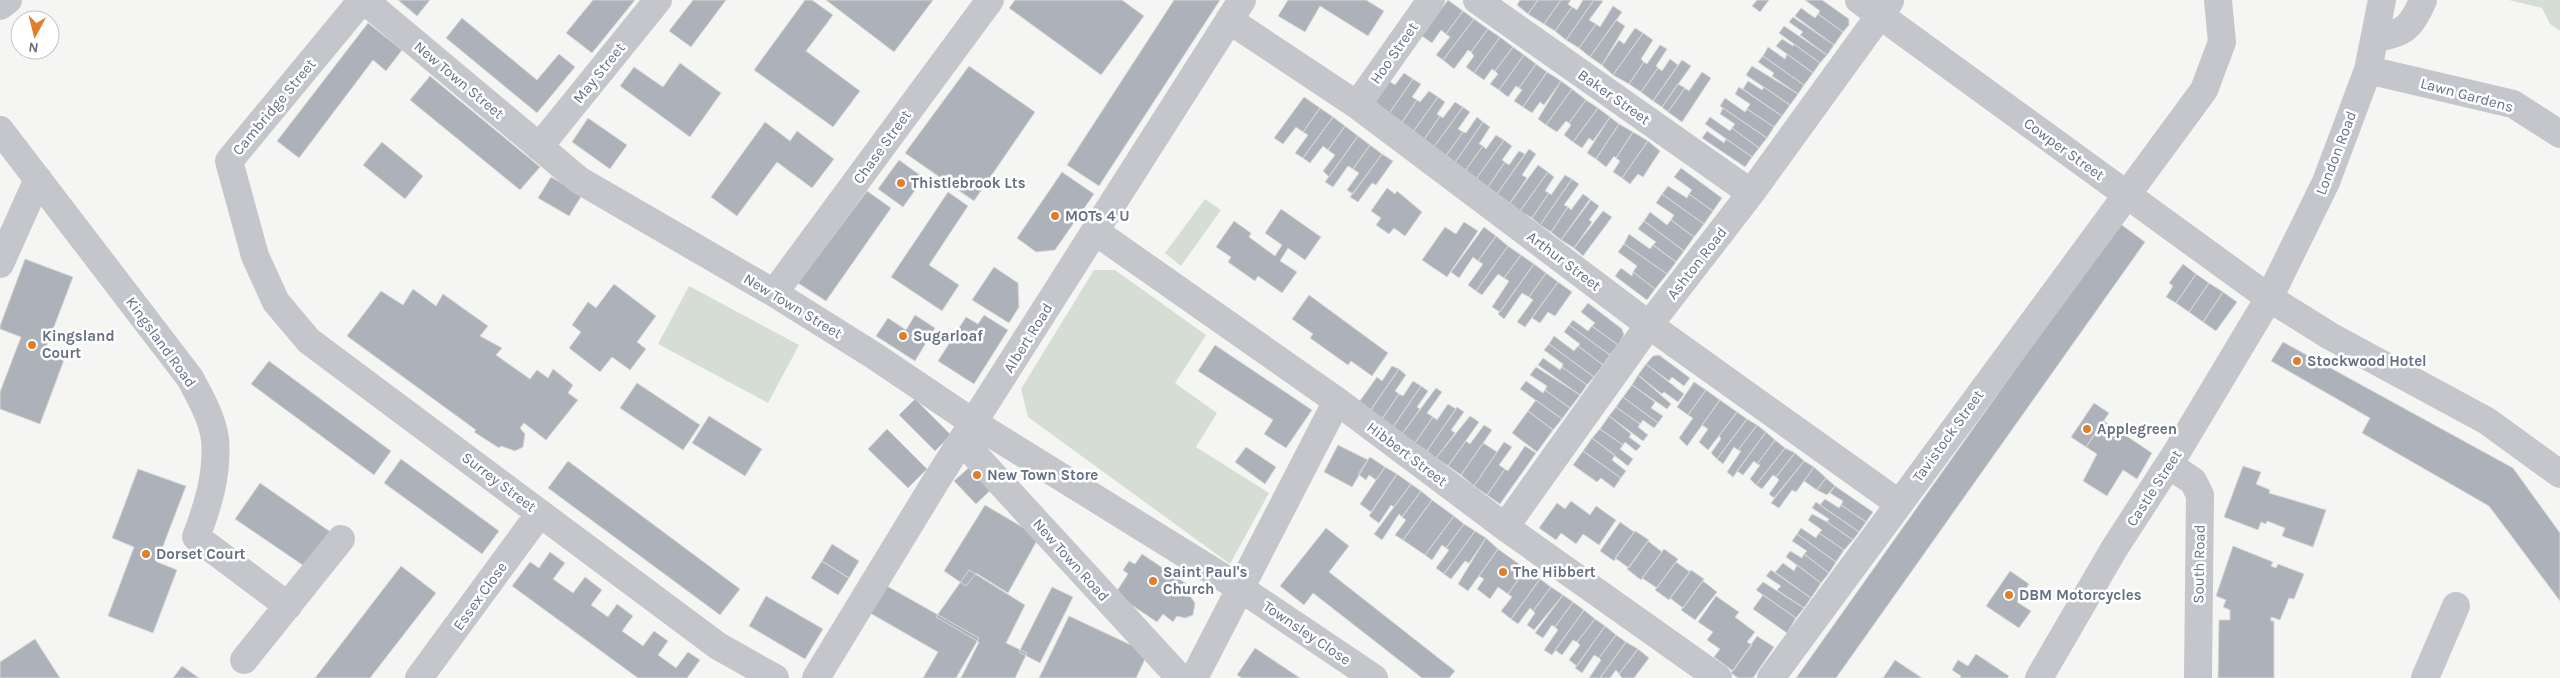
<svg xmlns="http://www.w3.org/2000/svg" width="2560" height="678" font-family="Karla,sans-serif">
  <rect width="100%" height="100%" fill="#f5f6f3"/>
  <!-- green -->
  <path fill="#d5ddd4" d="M2509,0H2560V31L2550,24L2542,8Z
    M1205,199L1221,210L1181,266L1165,253Z
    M1094,270H1115L1206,335L1175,383L1217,413L1196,447L1269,493L1230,564L1028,417L1021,389Z
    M689,286L799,345L768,403L658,344Z"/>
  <!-- building -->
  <path fill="#adb1b9" stroke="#d7d8d5" d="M398,0H430L417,16Z
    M593,0H635L592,53L566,33Z
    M693,0H726L691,47L669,31Z
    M805,0H812L833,15L806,51L860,91L833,127L754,70Z
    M826,0H933L894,52Z
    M1015,0H1122L1144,16L1101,75L1009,8Z
    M1174,0H1220L1099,186L1067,165Z
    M1288,0H1366L1384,11L1368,36L1320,6L1305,32L1278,16Z
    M1448,0L1463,11L1446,34L1441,30L1432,43L1422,36Z
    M1520,0H1538L1528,14L1517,5Z
    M1538,0H1561L1544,24L1528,14Z
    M1561,0H1571L1568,4L1572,7L1555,31L1544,24Z
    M1583,0H1594L1566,40L1555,31L1572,7L1577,10Z
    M1594,0L1603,1L1589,20L1596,24L1579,48L1566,40Z
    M1757,0H1769L1760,12L1752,6Z
    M1805,0H1822L1849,19V25L1843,32L1818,14L1820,11Z
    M1613,6L1622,12L1590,57L1579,48L1596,24L1600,27Z
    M1801,8L1815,18L1818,14L1843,32L1834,45L1795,16Z
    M1463,11L1474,19L1443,60L1436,55L1450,37L1446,34Z
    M1793,17L1834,45L1827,55L1800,35L1803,32L1789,22Z
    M462,18L537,80L559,54L575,67L537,113L446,38Z
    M1474,19L1488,29L1471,52L1468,50L1454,69L1443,60Z
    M1616,20L1625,26L1602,65L1590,57Z
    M368,23L402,50L386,71L373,60L299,158L277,141Z
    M1784,26L1827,55L1820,63L1779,33Z
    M1635,28L1643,33L1613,75L1602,65L1619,40L1624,44Z
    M1488,29L1500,37L1474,73L1466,67L1474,56L1471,52Z
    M1643,33L1653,40L1641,59L1644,62L1629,84L1613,75Z
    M1500,37L1513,47L1495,71L1492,69L1484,80L1474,73Z
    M1782,39L1793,46L1794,44L1820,63L1813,73L1776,46Z
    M1660,45L1667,49L1656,66L1658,68L1641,92L1629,84L1644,62L1647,64Z
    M1513,47L1524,55L1499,90L1490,84L1498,74L1495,71Z
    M1768,47L1785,59L1787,54L1813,73L1804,85L1763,56Z
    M1524,55L1536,64L1519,88L1516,86L1508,97L1499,90Z
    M1763,56L1804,85L1798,94L1772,76L1774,73L1758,62Z
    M1670,59L1678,65L1653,101L1641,92L1658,68L1662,71Z
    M1682,60L1691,66L1662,107L1653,101Z
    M680,63L721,93L690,137L620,86L634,67L663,87Z
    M1536,64L1547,72L1523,107L1514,101L1522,90L1519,88Z
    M969,66L1035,112L974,201L905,153Z
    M1752,66L1798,94L1790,105L1746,75Z
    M1547,72L1561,81L1544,105L1540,102L1532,113L1523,107Z
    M1702,72L1711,78L1682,122L1668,112L1685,88L1689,91Z
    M1404,73L1413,79L1388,115L1373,104L1389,81L1395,85Z
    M430,76L540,167L520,190L410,100Z
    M1413,79L1421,84L1412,97L1417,100L1401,124L1388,115Z
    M1561,81L1572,89L1546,125L1538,119Z
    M1748,81L1762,90L1764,87L1790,105L1782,116L1743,89Z
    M1678,84L1685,88L1668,112L1662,107Z
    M1739,87L1782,116L1774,127L1747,109L1750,104L1735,94Z
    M1572,89L1586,100L1569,123L1566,121L1557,132L1546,125Z
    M1429,91L1438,97L1412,133L1401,124L1417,100L1420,102Z
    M1304,97L1320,108L1303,132L1296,127L1283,144L1274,138Z
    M1438,97L1445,102L1437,114L1440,116L1423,141L1412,133Z
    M1725,98L1745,112L1747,109L1774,127L1767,138L1720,106Z
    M1586,100L1598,108L1573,142L1564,135L1571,125L1569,123Z
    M1455,102L1463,107L1433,148L1423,141L1440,116L1443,118Z
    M1463,107L1470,112L1458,129L1463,132L1445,157L1433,148Z
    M1320,108L1333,117L1303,158L1295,153L1308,135L1303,132Z
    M1598,108L1610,117L1593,141L1589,138L1582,148L1573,142Z
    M1723,108L1767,138L1759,148L1732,128L1735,124L1720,114Z
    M1333,117L1345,126L1328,150L1323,146L1310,163L1303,158Z
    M1477,117L1483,122L1454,164L1445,157L1463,132L1466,133Z
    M1610,117L1619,124L1596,159L1587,153Z
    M1710,117L1730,131L1732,128L1759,148L1752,157L1705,124Z
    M588,118L627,145L610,169L572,142Z
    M765,122L790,141L797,131L834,159L812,188L777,162L737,216L711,197Z
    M1483,122L1490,127L1479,144L1483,146L1465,171L1454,164Z
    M1619,124L1633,132L1616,158L1614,156L1606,167L1596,159Z
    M1345,126L1358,136L1329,177L1323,171L1335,155L1328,150Z
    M1707,131L1724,143L1726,139L1752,157L1745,167L1702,138Z
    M1633,132L1648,141L1622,178L1613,172L1620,161L1616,158Z
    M1496,135L1504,140L1476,179L1465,171L1483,146L1486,149Z
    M1358,136L1370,145L1353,169L1348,166L1333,187L1325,182Z
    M1504,140L1512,146L1502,160L1505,162L1488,187L1476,179Z
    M1648,141L1660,151L1643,177L1638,174L1630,184L1622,178Z
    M382,142L423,176L405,199L363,165Z
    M1370,145L1382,154L1353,194L1347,190L1359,173L1353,169Z
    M1529,149L1536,154L1522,175L1527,178L1510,203L1497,194Z
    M1519,151L1525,154L1497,194L1488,187L1505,162L1509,165Z
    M1382,154L1393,161L1376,185L1372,183L1358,202L1350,197Z
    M899,160L924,178L903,207L878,189Z
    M1538,165L1548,172L1520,211L1510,203Z
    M1681,168L1722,198L1713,211L1689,194L1692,190L1674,177Z
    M1062,172L1094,194L1055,250L1036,252L1017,238Z
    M1548,172L1554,177L1545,191L1549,193L1532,218L1520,211Z
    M1565,175L1572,179L1540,225L1532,218L1549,193L1551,195Z
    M551,177L582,195L569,216L538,198Z
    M1572,179L1579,184L1564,205L1568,207L1551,232L1540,225Z
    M1668,186L1687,198L1689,194L1713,211L1704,224L1662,194Z
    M1387,188L1395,194L1397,191L1422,212L1405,236L1394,228L1389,234L1376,225L1381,218L1371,211Z
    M867,191L891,208L826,301L798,283Z
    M948,192L968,206L929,265L959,285L942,311L891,277Z
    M1583,194L1590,199L1561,240L1551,232L1568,207L1571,210Z
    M1662,194L1704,224L1694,237L1671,220L1674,215L1656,203Z
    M1591,200L1599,206L1589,220L1592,222L1574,248L1561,240Z
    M1281,209L1321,237L1305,260L1288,248L1280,261L1297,272L1282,293L1258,276L1255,281L1228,262L1231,257L1216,247L1234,221L1251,233L1249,237L1275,256L1282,245L1265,233Z
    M1603,211L1612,217L1583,256L1574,248Z
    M1650,212L1667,225L1671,220L1694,237L1684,251L1644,221Z
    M1644,221L1684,251L1676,262L1653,245L1656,242L1638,229Z
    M1464,222L1478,231L1447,277L1422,260L1445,227L1456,234Z
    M2119,223L2145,242L1836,678H1796Z
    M1484,227L1496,236L1478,261L1473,257L1459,278L1451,272Z
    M1629,234L1650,249L1653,245L1676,262L1667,274L1624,244Z
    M1496,236L1508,246L1476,291L1468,285L1483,264L1478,261Z
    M1624,244L1667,274L1655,289L1633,272L1637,266L1618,252Z
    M1508,246L1521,255L1504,278L1498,274L1482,295L1476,291Z
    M1521,255L1534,264L1500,312L1492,307L1509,281L1504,278Z
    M25,259L73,277L44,353L64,360L40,424L0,409V392L21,337L0,329V326Z
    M1534,264L1546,273L1529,297L1522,293L1504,319L1498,314Z
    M2183,264L2196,274L2176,303L2166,297L2173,286L2169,283Z
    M994,267L1018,283L1019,307L1009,323L972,300Z
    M1621,268L1632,276L1633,272L1655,289L1647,300L1615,276Z
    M1546,273L1558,282L1525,327L1517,322L1533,300L1529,297Z
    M2196,274L2209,283L2189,312L2176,303Z
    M1558,282L1572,292L1555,316L1548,312L1540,323L1532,318Z
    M2209,283L2223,292L2203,322L2189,312Z
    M614,284L656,316L637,342L646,349L630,370L612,357L600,372L569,348L581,332L572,325L588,302L596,308Z
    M413,289L436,306L443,294L488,326L480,336L502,348L496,355L530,379L537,370L548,378L553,369L573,385L568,393L578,400L546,440L524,423L520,428L525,434L523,447L515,451L501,446L499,448L474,432L476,430L347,336L381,291L403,305Z
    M2223,292L2237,302L2216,331L2203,322Z
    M1309,295L1388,353L1372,376L1351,361L1348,365L1310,338L1313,334L1292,319Z
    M1588,303L1622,329L1624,335L1618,345L1592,326L1595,323L1581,312Z
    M915,315L935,328L915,361L876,336L888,318L906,330Z
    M984,315L1008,330L974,384L938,361L966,317L978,324Z
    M1573,320L1588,331L1592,326L1618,345L1610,355L1569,325Z
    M1569,325L1610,355L1603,365L1578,346L1580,344L1564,332Z
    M1554,336L1574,351L1578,346L1603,365L1594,377L1549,344Z
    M2283,342L2513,468L2560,533V601L2489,506L2362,433L2370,418L2271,361Z
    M1549,344L1594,377L1587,385L1562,367L1563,364L1544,350Z
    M1215,345L1312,410L1286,448L1264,434L1273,420L1198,371Z
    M1659,355L1690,378L1684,386L1672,377L1669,381L1646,364L1653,356Z
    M1543,358L1560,370L1562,367L1587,385L1580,395L1538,365Z
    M269,361L391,451L374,475L251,384Z
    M1646,364L1684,394L1678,402L1664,392L1662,394L1638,375Z
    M1392,366L1399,369L1370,411L1359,402L1377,377L1382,381Z
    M1536,367L1580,395L1570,408L1545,390L1547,386L1530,375Z
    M1399,369L1406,375L1395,391L1399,394L1382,419L1370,411Z
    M1638,375L1671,404L1667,409L1632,385Z
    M1413,381L1421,386L1393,427L1382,419L1399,394L1403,396Z
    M1526,381L1543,393L1545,390L1570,408L1562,419L1520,389Z
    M1694,382L1706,390L1688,415L1677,407Z
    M637,383L700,425L683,450L620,408Z
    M1632,385L1655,402L1651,408L1663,416L1658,423L1623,397Z
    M1421,386L1428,391L1417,407L1420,409L1402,434L1393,427Z
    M1436,388L1442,392L1427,413L1433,417L1415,443L1402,434Z
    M1706,390L1720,400L1687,446L1679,438L1693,418L1688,415Z
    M1623,397L1658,423L1654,428L1643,420L1640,424L1616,407Z
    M915,399L951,435L935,451L899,415Z
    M1536,400L1562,419L1553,430L1528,411Z
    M1720,400L1737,412L1708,450L1699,442L1708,429L1702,425Z
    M2094,403L2109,413L2086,447L2071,437Z
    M1448,404L1456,409L1427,451L1415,443L1433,417L1437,420Z
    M1457,407L1464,412L1451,430L1455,433L1436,458L1427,451Z
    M1616,407L1640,424L1638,427L1648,435L1643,441L1609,416Z
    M1528,411L1553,430L1537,452L1512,433Z
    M1737,412L1747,419L1717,459L1711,453L1721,439L1719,436Z
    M709,416L762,449L745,476L692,443Z
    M1470,416L1479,422L1448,466L1436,458Z
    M1609,416L1631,434L1629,437L1641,446L1636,451L1625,442L1623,445L1600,429Z
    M1747,419L1757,425L1738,450L1734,447L1723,464L1717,459Z
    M2104,421L2152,453L2137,479L2123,470L2107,496L2083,481L2097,454L2086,447Z
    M1484,425L1492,430L1461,475L1448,466L1466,441L1470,444Z
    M1757,425L1766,432L1733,477L1727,472L1741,451L1738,450Z
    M887,429L927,469L908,488L868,449Z
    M1600,429L1623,445L1620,449L1633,459L1628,466L1592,438Z
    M1766,432L1775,440L1757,464L1754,461L1743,475L1737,471Z
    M1592,438L1615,455L1612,460L1626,471L1621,478L1583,451Z
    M1775,440L1785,448L1756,485L1750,479L1760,465L1757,464Z
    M1504,442L1512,447L1499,465L1505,469L1487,495L1474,486Z
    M1483,443L1497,452L1474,486L1461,475Z
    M1338,445L1368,460L1352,487L1324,472Z
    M1525,446L1536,453L1500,504L1487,495L1505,469L1508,471Z
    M1246,447L1276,467L1265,484L1235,462Z
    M1785,448L1795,453L1776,477L1773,475L1762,489L1756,485Z
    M1583,451L1621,478L1614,488L1601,478L1597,482L1573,465Z
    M1795,453L1804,461L1774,498L1769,494L1779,480L1776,477Z
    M1370,457L1385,467L1376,480L1369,475L1366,480L1358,474Z
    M401,459L499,531L482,554L384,483Z
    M568,461L740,589L720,615L548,488Z
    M1804,461L1814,467L1796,492L1792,490L1779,508L1771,503Z
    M974,463L995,486L976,504L954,481Z
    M2243,466L2261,472L2256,484L2270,490L2269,493L2326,510L2313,547L2282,536L2285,528L2267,521L2266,524L2261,522L2258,530L2224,517Z
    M1385,467L1397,474L1371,512L1360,504Z
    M1814,467L1826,478L1817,490L1804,481Z
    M138,469L186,486L157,562L177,570L153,633L108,616L134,547L112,538Z
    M1397,474L1411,484L1394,507L1391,505L1379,523L1369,516Z
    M1826,478L1835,486L1827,495L1817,490Z
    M260,483L332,533L307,568L235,519Z
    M1411,484L1421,491L1402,517L1399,514L1382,540L1374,534Z
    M1835,486L1873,512L1866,522L1841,505L1843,501L1830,493Z
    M1421,491L1432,500L1403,540L1395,535L1406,520L1402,517Z
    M1825,499L1839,508L1841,505L1866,522L1859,532L1820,505Z
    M1432,500L1454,516L1425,555L1403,540Z
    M1571,501L1590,515L1596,506L1616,520L1599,545L1583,534L1576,544L1561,533L1556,540L1539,528L1557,503L1565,509Z
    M1816,502L1859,532L1853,540L1827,522L1829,519L1812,508Z
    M985,505L1039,537L1008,593L976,573L966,586L944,571Z
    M1812,514L1827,522L1853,540L1844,550L1819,533L1822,530L1808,520Z
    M1454,516L1464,524L1446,548L1442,545L1432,560L1425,555Z
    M1620,522L1634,532L1614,561L1600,551Z
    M1464,524L1475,531L1444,574L1436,568L1449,550L1446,548Z
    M1326,528L1349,546L1329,572L1455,671L1449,678H1422L1313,593L1304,605L1280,586Z
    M1801,528L1816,538L1819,533L1844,550L1836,562L1797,534Z
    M1475,531L1486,538L1469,563L1465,561L1451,579L1444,574Z
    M1635,531L1649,540L1629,568L1615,558Z
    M1797,534L1836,562L1829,573L1804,554L1807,551L1792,541Z
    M1486,538L1498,549L1468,591L1458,584Z
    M1648,541L1662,552L1641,580L1627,569Z
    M832,544L859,561L849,578L822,561Z
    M2233,546L2273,562L2271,566L2276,568L2278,564L2304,574L2294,599L2289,598L2280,620L2271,617V621H2274V678H2218L2219,620H2230V610L2223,607L2226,600L2216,596Z
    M1498,549L1526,569L1508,594L1498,587L1490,599L1477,589L1484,579L1479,576Z
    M1664,549L1678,559L1657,588L1642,578Z
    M1790,551L1802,558L1804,554L1829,573L1821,583L1786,557Z
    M550,552L565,563L553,579L573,593L585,577L602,590L591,605L608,617L617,604L633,616L622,631L643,646L654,631L668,641L658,655L676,668L688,652L700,660L687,678H638L512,586L530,562L539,568Z
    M1142,554L1194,589L1190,596L1195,603L1193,615L1185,618L1177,616L1173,622L1163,614L1157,622L1115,594L1128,574L1123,570L1129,561L1135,564Z
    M822,561L849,578L838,595L811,578Z
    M1676,562L1690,572L1669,600L1655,590Z
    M1783,563L1794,571L1797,565L1821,583L1811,598L1775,572Z
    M401,566L436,593L370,678H315Z
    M1526,569L1540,579L1511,619L1501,611L1512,597L1508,594Z
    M969,570L1025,605L1006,643L1027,653L1015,678H961L979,642L936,617Z
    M1691,570L1704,579L1683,608L1670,598Z
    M1771,570L1811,598L1804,608L1777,590L1781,586L1766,576Z
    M2010,571L2029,584L2017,602L2031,611L2019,628L1986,606Z
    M1540,579L1551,587L1533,611L1530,608L1518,624L1511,619Z
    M1703,581L1717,592L1695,620L1681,610Z
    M1763,582L1804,608L1796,618L1756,590Z
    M885,585L979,638L956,678H923L938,652L870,613Z
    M1052,587L1073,597L1040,663L1019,652Z
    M1551,587L1563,595L1534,630L1527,625L1535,613L1533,611Z
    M1563,595L1573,602L1555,627L1552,625L1543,638L1535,633Z
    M1763,595L1796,618L1787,633L1753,609Z
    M766,596L823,629L805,659L749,626Z
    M1716,596L1739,612L1735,617L1755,632L1747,642L1752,645L1733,671L1714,657L1720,649L1707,640L1713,632L1698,622Z
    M1573,602L1584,610L1552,655L1544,650L1558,630L1555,627Z
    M1584,610L1595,619L1577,642L1573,640L1562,655L1555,650Z
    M1069,616L1148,653L1136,678H1039Z
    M1595,619L1605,626L1577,666L1569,660L1580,645L1577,642Z
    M1605,626L1616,635L1599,658L1594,655L1582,673L1575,668Z
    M1616,635L1626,642L1600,678H1589L1601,660L1599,658Z
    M1757,636L1774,647L1753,678H1738L1731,673Z
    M35,639L60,678H0V662Z
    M1626,642L1638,649L1619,674L1616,670L1610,678H1600Z
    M1255,648L1300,678H1242L1237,675Z
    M1638,649L1649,658L1634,678H1622L1619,674Z
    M1976,654L2009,676L2007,678H1960L1961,676L1952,670L1958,660L1968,666Z
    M1895,660L1922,678H1883Z
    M182,666L199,678H173Z"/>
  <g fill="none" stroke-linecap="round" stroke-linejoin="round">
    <!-- minor -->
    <path stroke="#c4c6cb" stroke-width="28" d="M362,0L229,161L255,256L276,302L309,341L718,646L775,678
      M364,0L579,180L774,293L873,355L974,423L1240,588L1374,678
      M1477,0L1751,193
      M1859,0L2269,298L2330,336L2487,421L2560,474
      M0,6L8,0
      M1229,20L1357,105L1649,325L1898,503
      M2375,38C2404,34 2412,27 2423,0
      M2368,70L2513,104L2560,134
      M1357,105L1431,0
      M0,130L190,378C200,397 212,417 215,439C218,473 208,506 196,537L288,606
      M539,147L658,0
      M1096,232L1337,401L1505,527L1718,678
      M0,264L38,179
      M774,293L990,0
      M962,441L1180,678
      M2169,465L2193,481L2200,495L2198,678
      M1505,527L1649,325L1751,193L1890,1
      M244,660L341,539
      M419,678L540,513
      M816,678L936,481L1242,0
      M1194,678L1337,401
      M1771,678L2204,90L2222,42L2218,0
      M2039,678L2114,549L2178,450L2269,298L2326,182L2368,70L2382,0
      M2425,678L2456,606"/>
  </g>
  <!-- markers -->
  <g fill="#e07f29" stroke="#fff" stroke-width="2">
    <circle cx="901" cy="183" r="5"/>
    <circle cx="1055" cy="216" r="5"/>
    <circle cx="903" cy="336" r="5"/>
    <circle cx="32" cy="345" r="5"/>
    <circle cx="2297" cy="361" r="5"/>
    <circle cx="2087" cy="429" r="5"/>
    <circle cx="977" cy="475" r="5"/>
    <circle cx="146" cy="554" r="5"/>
    <circle cx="1503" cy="572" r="5"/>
    <circle cx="1153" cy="581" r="5"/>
    <circle cx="2009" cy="595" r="5"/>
  </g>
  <g text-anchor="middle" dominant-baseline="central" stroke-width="5" stroke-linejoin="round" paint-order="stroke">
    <!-- street labels -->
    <g font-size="15" fill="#666f83" stroke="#fff">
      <text transform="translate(1394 53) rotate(-55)">Hoo Street</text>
      <text transform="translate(599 73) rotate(-51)">May Street</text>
      <text transform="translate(459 80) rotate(40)">New Town Street</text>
      <text transform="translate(2467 95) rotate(15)">Lawn Gardens</text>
      <text transform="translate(1614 97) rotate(35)">Baker Street</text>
      <text transform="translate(274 107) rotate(-50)">Cambridge Street</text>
      <text transform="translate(882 147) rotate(-54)">Chase Street</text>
      <text transform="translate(2064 149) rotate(36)">Cowper Street</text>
      <text transform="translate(2336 153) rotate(-69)">London Road</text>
      <text transform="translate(1564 261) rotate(37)">Arthur Street</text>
      <text transform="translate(1697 263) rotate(-52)">Ashton Road</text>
      <text transform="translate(793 306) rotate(31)">New Town Street</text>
      <text transform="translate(1028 338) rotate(-58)">Albert Road</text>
      <text transform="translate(161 342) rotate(54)">Kingsland Road</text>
      <text transform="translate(1948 436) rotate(-54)">Tavistock Street</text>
      <text transform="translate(1407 454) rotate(37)">Hibbert Street</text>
      <text transform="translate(499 482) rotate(37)">Surrey Street</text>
      <text transform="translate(2154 488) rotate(-57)">Castle Street</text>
      <text transform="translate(1071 560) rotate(48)">New Town Road</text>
      <text transform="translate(2199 564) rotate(-89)">South Road</text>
      <text transform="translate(480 596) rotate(-54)">Essex Close</text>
      <text transform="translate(1307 633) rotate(34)">Townsley Close</text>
    </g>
    <!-- poi labels -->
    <g font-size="15" font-weight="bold" fill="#666f83" stroke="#fff" text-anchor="start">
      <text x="911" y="183">Thistlebrook Lts</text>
      <text x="1065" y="216">MOTs 4 U</text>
      <text x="42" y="336">Kingsland<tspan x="42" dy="17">Court</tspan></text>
      <text x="913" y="336">Sugarloaf</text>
      <text x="2307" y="361">Stockwood Hotel</text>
      <text x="2097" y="429">Applegreen</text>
      <text x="987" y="475">New Town Store</text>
      <text x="156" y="554">Dorset Court</text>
      <text x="1163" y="572">Saint Paul's<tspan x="1163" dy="17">Church</tspan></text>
      <text x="1513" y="572">The Hibbert</text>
      <text x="2019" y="595">DBM Motorcycles</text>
    </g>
  </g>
  <!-- north arrow -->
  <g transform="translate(35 35) rotate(187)"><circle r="24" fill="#ffffff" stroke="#c2c5cd"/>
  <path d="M0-4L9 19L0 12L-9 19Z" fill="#e07f29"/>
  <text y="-8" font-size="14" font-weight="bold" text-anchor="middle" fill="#666f83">N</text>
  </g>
</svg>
